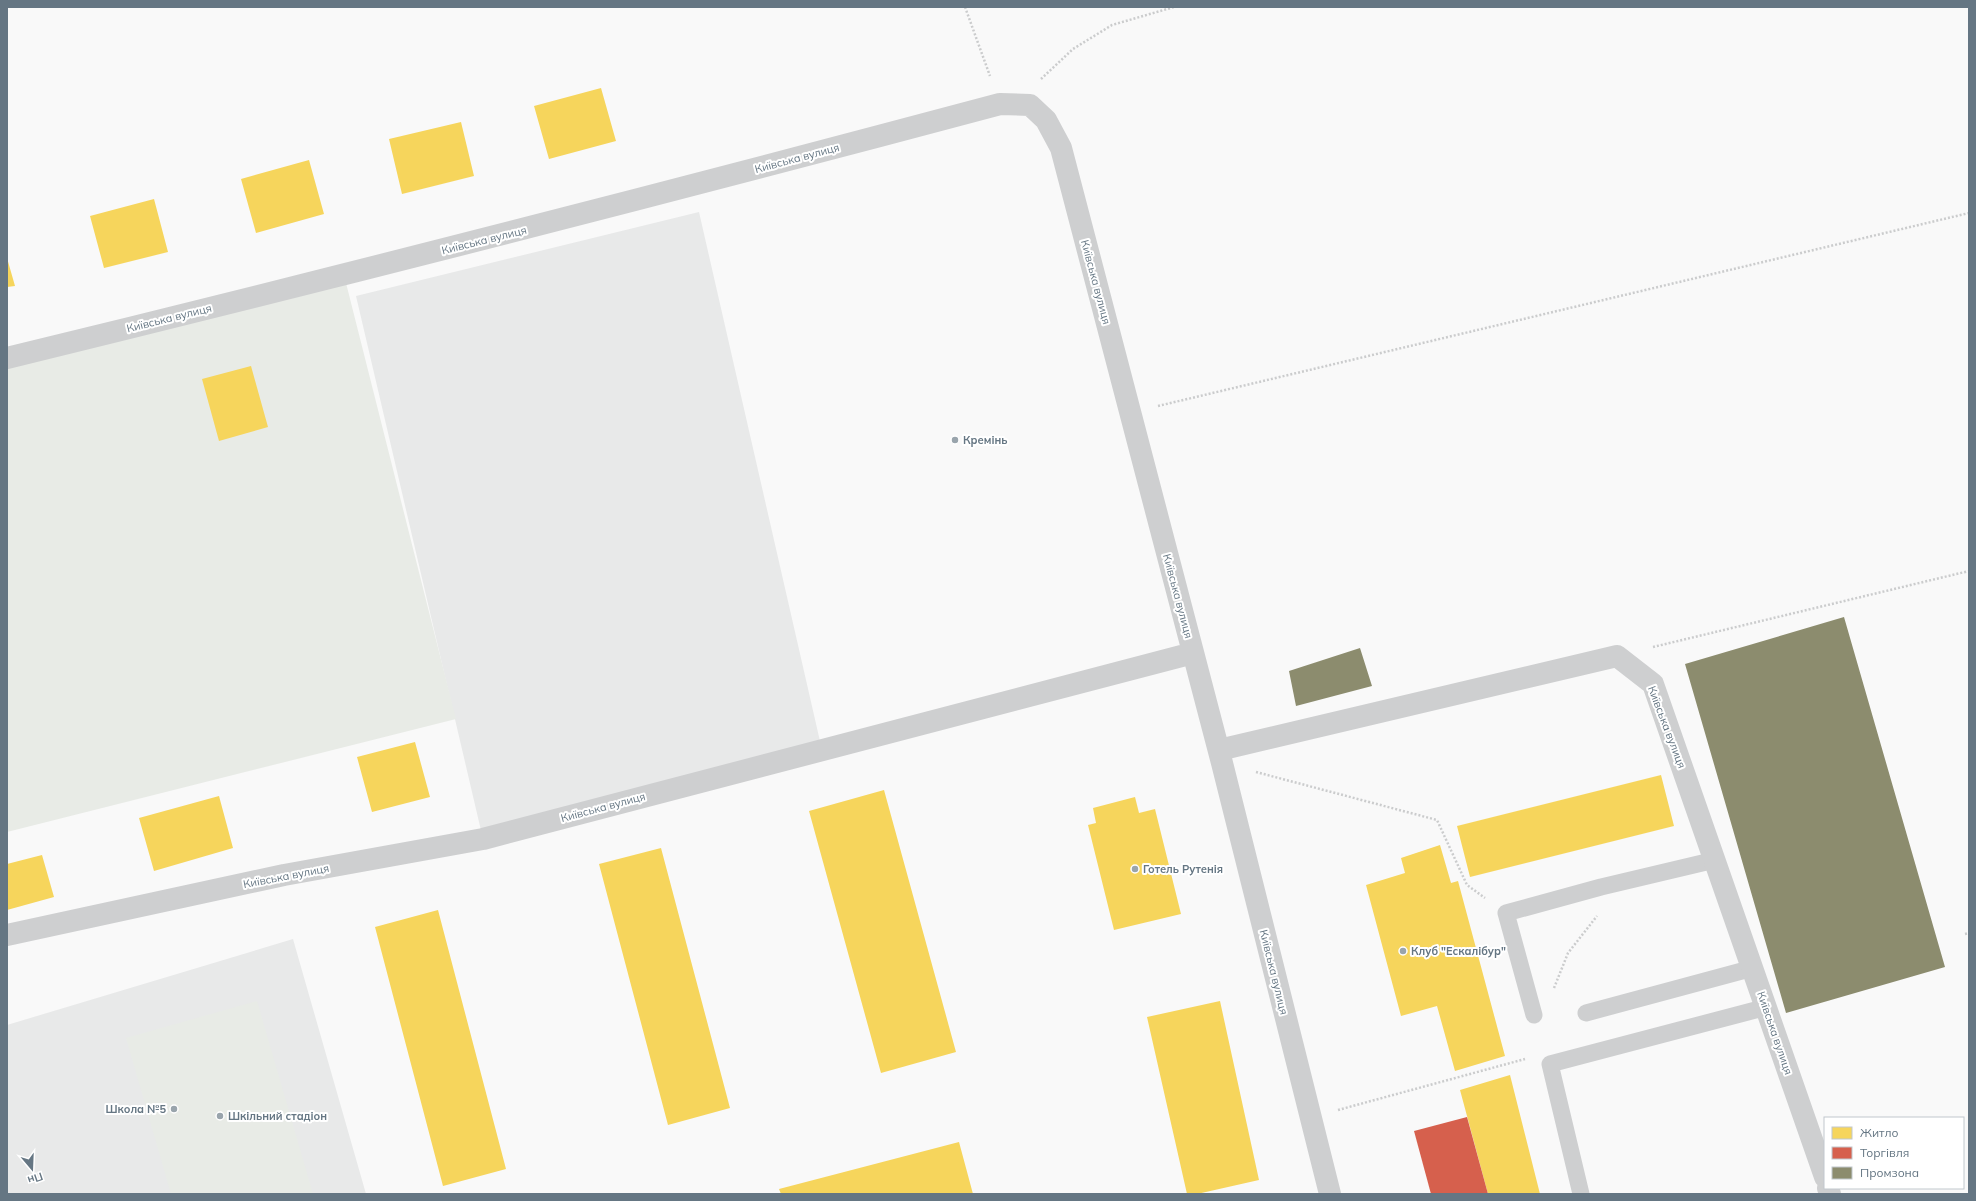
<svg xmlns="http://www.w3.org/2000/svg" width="1976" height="1201" font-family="Mulish,sans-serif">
  <rect width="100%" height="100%" fill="#f9f9f9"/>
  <!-- built -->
  <path fill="#e8e9e9" d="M699,212L822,750L483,839L356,296Z
    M293,939L366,1194H7V1025Z"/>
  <!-- green -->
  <path fill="#e8ebe6" d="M344,275L456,719L7,832V358Z
    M257,1001L313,1194H171L126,1038Z"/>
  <!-- homes -->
  <path fill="#f6d55c" d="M601,88L616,141L549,159L534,106Z
    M461,122L474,176L402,194L389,139Z
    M309,160L324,214L256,233L241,179Z
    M154,199L168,252L104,268L90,216Z
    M7,258L15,286L7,287Z
    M251,366L268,427L219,441L202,379Z
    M415,742L430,797L372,812L357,757Z
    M1661,775L1674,826L1470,877L1457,826Z
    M884,790L956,1052L881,1073L809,811Z
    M219,796L233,848L154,871L139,818Z
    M1135,797L1139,813L1155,809L1181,914L1114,930L1088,825L1096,823L1093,808Z
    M1440,845L1451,883L1458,881L1505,1056L1455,1071L1437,1006L1401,1016L1366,885L1405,873L1401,858Z
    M661,848L730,1108L668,1125L599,864Z
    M42,855L54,897L7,910V864Z
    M438,910L506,1169L443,1186L375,927Z
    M1220,1001L1259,1180L1197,1194H1187L1147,1017Z
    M1510,1075L1540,1194H1488L1460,1090Z
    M959,1142L973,1194H781L779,1189Z"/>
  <!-- shops -->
  <path fill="#d6604d" d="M1467,1117L1488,1194H1431L1414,1131Z"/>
  <!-- industry -->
  <path fill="#8c8c6e" d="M1844,617L1945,967L1786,1013L1685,664Z
    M1360,648L1372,686L1296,706L1289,671Z"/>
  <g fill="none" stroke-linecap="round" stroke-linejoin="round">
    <!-- path -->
    <path stroke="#cbcccd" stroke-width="2.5" stroke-dasharray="2 2" stroke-linecap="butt" d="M965,7L990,76
      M1041,79L1073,49L1112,25L1174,7
      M1158,406L1969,213
      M1653,647L1969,571
      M1256,772L1437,820L1467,885L1485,898
      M1965,934L1969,933
      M1554,988L1568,953L1597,916
      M1338,1110L1525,1059"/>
    <!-- lane -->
    <path stroke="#cecfd0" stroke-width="17" d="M1586,1013L1753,968
      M1534,1015L1506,913L1601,887L1715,860
      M1581,1194L1550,1064L1767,1007"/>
    <!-- street -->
    <path stroke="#cecfd0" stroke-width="22" d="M7,358C339,277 670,192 1000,104L1030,105L1046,120L1061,148L1222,763L1330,1194
      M1219,750L1617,656L1653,684L1825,1177
      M7,935L284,875L483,839L1193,653
      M1828,1188L1830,1194"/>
  </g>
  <!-- markers -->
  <g fill="#99a4ac" stroke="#fff" stroke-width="1.5">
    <circle cx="955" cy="440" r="4"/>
    <circle cx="1135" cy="869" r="4"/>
    <circle cx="1403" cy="951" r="4"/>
    <circle cx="174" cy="1109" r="4"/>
    <circle cx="220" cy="1116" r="4"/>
  </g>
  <g text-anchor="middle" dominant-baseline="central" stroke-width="4" stroke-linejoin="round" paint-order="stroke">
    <!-- street labels -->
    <g font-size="11" fill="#657683" stroke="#fff">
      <text transform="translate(797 158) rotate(-15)">Київська вулиця</text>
      <text transform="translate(484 240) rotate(-14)">Київська вулиця</text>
      <text transform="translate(1096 282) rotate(75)">Київська вулиця</text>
      <text transform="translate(169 318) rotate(-14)">Київська вулиця</text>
      <text transform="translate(1178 596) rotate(75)">Київська вулиця</text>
      <text transform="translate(1667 727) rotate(69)">Київська вулиця</text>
      <text transform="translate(603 807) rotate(-15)">Київська вулиця</text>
      <text transform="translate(286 876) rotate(-11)">Київська вулиця</text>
      <text transform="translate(1274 972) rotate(76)">Київська вулиця</text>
      <text transform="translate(1775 1033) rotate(71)">Київська вулиця</text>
    </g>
    <!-- poi labels -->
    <g font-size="11" font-weight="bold" fill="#657683" stroke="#fff" text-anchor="start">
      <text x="963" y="440">Кремінь</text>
      <text x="1143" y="869">Готель Рутенія</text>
      <text x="1411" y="951">Клуб "Ескалібур"</text>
      <text x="166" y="1109" text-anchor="end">Школа №5</text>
      <text x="228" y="1116">Шкільний стадіон</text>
    </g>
  </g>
  <!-- border -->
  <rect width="1976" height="1201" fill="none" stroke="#657683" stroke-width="16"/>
  <!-- legend -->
  <rect x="1824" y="1117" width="140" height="72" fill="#ffffff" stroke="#c1c8cd"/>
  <rect x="1832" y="1127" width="20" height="12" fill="#f6d55c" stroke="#c1c8cd"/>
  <text x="1860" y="1137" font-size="12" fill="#657683">Житло</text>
  <rect x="1832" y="1147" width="20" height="12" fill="#d6604d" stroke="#c1c8cd"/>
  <text x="1860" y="1157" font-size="12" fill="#657683">Торгівля</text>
  <rect x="1832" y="1167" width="20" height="12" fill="#8c8c6e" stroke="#c1c8cd"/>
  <text x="1860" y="1177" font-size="12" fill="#657683">Промзона</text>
  <!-- north arrow -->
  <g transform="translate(32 1169) rotate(161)" stroke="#ffffff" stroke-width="3" paint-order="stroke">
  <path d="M0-3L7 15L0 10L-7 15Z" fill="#657683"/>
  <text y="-6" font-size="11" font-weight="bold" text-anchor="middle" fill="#657683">Пн</text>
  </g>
</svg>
